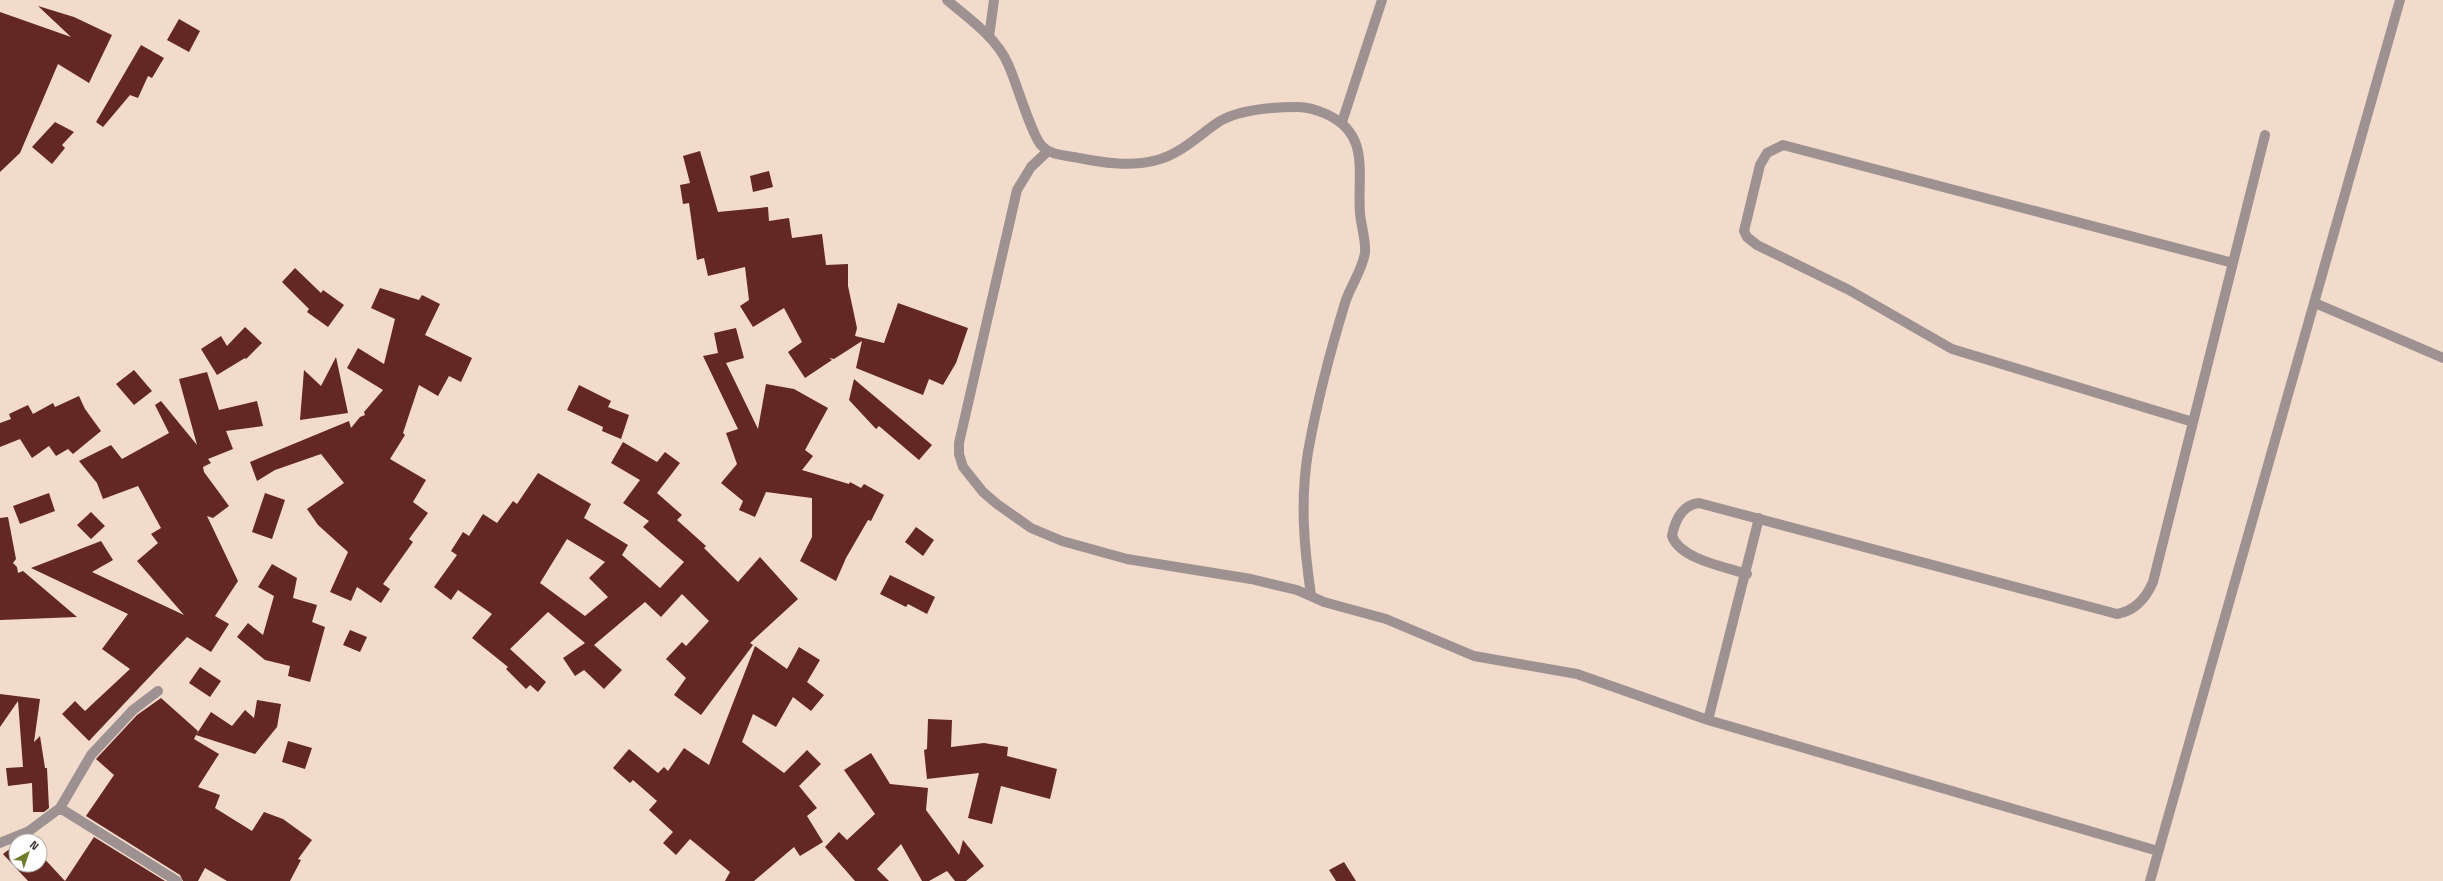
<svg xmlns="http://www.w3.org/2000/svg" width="2443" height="881" font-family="'Space Grotesk',sans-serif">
  <rect width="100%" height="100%" fill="#f3dbcb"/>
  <!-- building -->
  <path fill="#632724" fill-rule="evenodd" d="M38,6L74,17L112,35L89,83L58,64L20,153L0,172V12L71,37Z
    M179,19L200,31L189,52L167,40Z
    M141,45L164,58L152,78L148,76L138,98L130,95L103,127L96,122Z
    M55,122L74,132L62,145L65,148L52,164L32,147Z
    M700,151L718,212L768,207L769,221L789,218L792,238L822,234L826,265L848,264V286L857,328L855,336L884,343L898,303L968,328L956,363L943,385L929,379L923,395L856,368L862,341L834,359L829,358L832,360L805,378L788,352L802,342L784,308L753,327L740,306L749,300L745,267L708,276L704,258L697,260L689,203L683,204L680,185L690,183L683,156Z
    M769,171L773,187L753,192L750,176Z
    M295,268L321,293L323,290L344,305L328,327L307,312L309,309L282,282Z
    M380,288L419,300L422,295L440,304L425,335L472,358L461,382L449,376L438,396L419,385L403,433L405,435L390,459L426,480L413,502L428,513L409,539L413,542L383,584L390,589L381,603L357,587L351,601L330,592L348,552L318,525L307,509L344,483L321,454L275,470L257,481L250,462L349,421L351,428L360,417L365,415L364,412L383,390L347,368L358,348L384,364L395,319L371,308Z
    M245,327L262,343L246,359L245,358L217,375L201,349L221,336L227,346Z
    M736,328L744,358L726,363L758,429L766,384L794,389L828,408L805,450L813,456L802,470L849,484L850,482L861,488L864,484L884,495L871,521L868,520L846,558L836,581L800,561L812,537V498L766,492L755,517L739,510L743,501L721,483L737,464L726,433L738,429L703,356L718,353L714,333Z
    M336,357L348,413L300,420L304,370L321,386Z
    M134,370L152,391L134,405L116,384Z
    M207,372L219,410L257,401L263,426L226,431L233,449L208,459L211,463L203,467L204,472L229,506L213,518L207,516L238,581L215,616L229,624L211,652L187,637L89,741L62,714L75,701L85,711L130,669L102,649L128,614L31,568L101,541L113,560L92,572L184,615L137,561L158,543L151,534L161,528L138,486L103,499L97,483L79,461L111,445L122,459L169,433L155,405L161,401L197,445L179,379Z
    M854,379L932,445L919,460L879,426L876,429L849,400Z
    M579,385L611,401L608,407L629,415L621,439L602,431L603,427L567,410Z
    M79,396L85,409L101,431L73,454L68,449L56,456L49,446L32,458L20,439L0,447V423L11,419L9,414L28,405L33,414L53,403L55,407Z
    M623,442L657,462L665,452L680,463L657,493L682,515L677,520L706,546L704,548L738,582L760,557L798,599L750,643L753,645L701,715L674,695L686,678L666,659L682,642L686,646L709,621L682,594L661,617L645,602L594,645L622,670L604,689L584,670L575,676L563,658L585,643L548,612L510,649L546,682L538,692L530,685L526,689L506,669L508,667L472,638L492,614L458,590L451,600L434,587L457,555L451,551L463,532L469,536L483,514L497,523L513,501L517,504L538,473L591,504L584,518L628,545L622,555L660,588L684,562L643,527L649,521L623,503L640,480L611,463ZM567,539L605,562L589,578L608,597L585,616L540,583Z
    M49,493L55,511L20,524L13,506Z
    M265,493L285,500L272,539L252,532Z
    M91,512L105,526L91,539L77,525Z
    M8,517L16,559L13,563L17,567L18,573L23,571L77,617L0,620V518Z
    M916,527L934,540L923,556L905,542Z
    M272,564L297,578L293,598L317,605L312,622L325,627L310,682L288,676L290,666L265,660L237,637L248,623L263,635L274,596L258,587Z
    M890,575L935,597L927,614L908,604L906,607L880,594Z
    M350,630L367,637L360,652L343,645Z
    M755,646L787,669L799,647L820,660L807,682L824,695L811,711L793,697L776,727L753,714L742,742L784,773L807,750L821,764L799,786L817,808L807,816L823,842L800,856L794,847L754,881H725L730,872L690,839L676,855L663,843L673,832L649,810L657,801L633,780L630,783L613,768L629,749L658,773L664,767L668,771L684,748L709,765Z
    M200,667L221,681L210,697L189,683Z
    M0,694L40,699L34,742L40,736L45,768H47L49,808L44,812H33L32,783L8,786L6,768L23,767L18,701L0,727Z
    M161,698L198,731L196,735L211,712L232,726L245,710L254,718L257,700L281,704L277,727L255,754L196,735L194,739L219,754L198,787L220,795L215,808L252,831L264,812L283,819L312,840L298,859L301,860L290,881H227L205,868L198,881H183L180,875L86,816L114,775L96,759L137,715Z
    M928,719L952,720L951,747L984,743L1008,747L1007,756L1057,769L1050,799L1001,786L992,824L968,818L979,773L927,779L924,750L927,749Z
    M288,741L312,748L305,769L282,762Z
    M871,753L890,784L928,788L926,810L959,855L963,840L984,866L966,881H955L947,871L929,881H922L901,844L877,869L889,881H855L825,847L839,832L847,840L875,814L844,770Z
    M94,837L165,881H65Z
    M16,844V865H40V854L65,881H28L3,854Z
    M1344,862L1356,881H1336L1329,870Z"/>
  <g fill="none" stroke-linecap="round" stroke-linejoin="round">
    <!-- minor -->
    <path stroke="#9d9192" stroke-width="10" d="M947,0C969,19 996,37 1008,64C1016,81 1032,137 1042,146C1051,156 1066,155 1079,158C1104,163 1132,167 1157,160C1181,154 1200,134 1220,121C1241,109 1274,107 1298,107C1308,107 1317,110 1326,114C1371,134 1357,173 1360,213C1361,226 1366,240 1365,252C1363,270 1350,286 1345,303C1330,352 1317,402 1308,452C1300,501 1304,547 1311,595
      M989,37L994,0
      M1342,122L1382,0
      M1048,151L1031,167L1017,190L959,443V454L963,467L983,492L997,504L1031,528L1062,541L1127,559L1251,579L1297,590L1324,602L1386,619L1474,656L1577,674L1708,720L2158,851
      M2315,303L2443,358
      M2193,422L1952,349L1849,290L1757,245L1747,237L1744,231L1760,165L1767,153L1783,145L2233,263
      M1747,574C1725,567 1680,559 1672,536C1675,520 1682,505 1699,503L2117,614C2135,611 2146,598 2153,582L2265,135
      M1708,720L1759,518
      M60,808L177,881
      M0,843L29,831L60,808L91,755L133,710L158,691
      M2150,881L2400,0"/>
  </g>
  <!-- north arrow -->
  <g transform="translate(28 853) rotate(40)"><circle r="19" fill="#ffffff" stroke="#b2aeab"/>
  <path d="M0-3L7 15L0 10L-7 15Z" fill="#6e7d2b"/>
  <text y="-6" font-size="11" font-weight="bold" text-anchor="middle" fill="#3e342e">N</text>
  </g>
</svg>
